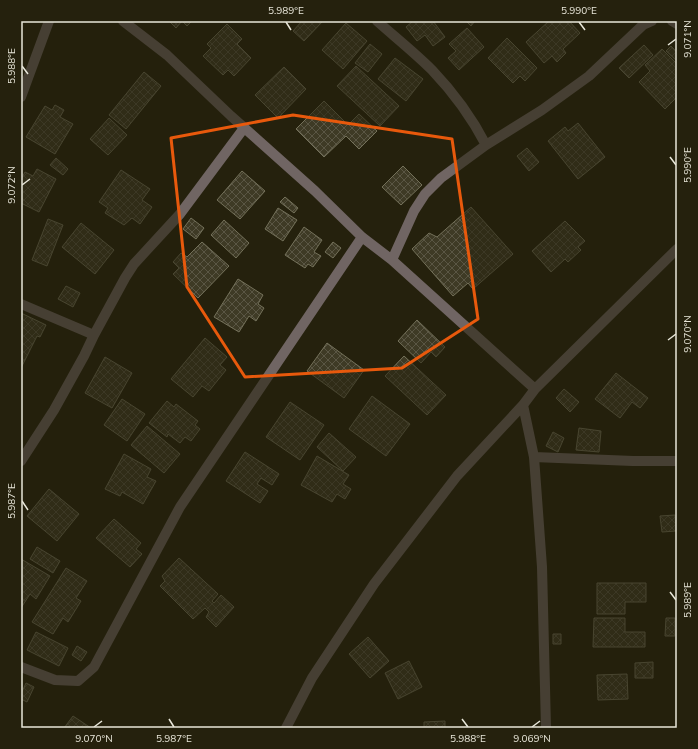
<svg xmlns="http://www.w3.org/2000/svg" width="698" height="749" font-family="Mulish,sans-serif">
  <defs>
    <pattern id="building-cross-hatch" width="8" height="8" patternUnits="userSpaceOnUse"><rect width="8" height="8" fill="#3e3a25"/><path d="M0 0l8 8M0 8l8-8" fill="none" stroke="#5a5644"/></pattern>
  </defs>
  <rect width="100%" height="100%" fill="#25210d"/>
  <!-- building -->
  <path fill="url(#building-cross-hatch)" stroke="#74715a" d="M169,21H192L187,26L182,21L176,28Z
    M302,21H323L304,41L293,31Z
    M413,21H433L445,37L433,46L425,35L417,41L406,27Z
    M466,21H475L471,26Z
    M549,21H569L580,33L563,49L566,53L557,62L552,56L544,63L526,42Z
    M346,23L367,41L343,69L322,50Z
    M227,24L242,39L237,44L251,58L234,76L228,70L223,75L203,56L211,48L207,44Z
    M467,28L484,47L459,70L448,58L456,51L449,44Z
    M507,38L537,68L525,81L520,76L513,83L488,58Z
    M370,44L382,54L368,72L355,63Z
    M644,45L653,55L629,78L619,68Z
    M671,46L677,52V61L666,51Z
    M662,49L677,64V97L665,109L639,82L650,71L645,65Z
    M395,58L423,79L406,101L378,79Z
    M356,66L399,106L380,126L337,86Z
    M284,67L306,89L278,118L255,95Z
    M144,72L161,86L126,129L109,115Z
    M324,101L348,125L359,114L377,131L359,149L346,136L324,157L296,129Z
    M55,105L64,110L60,117L73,124L55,154L26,137L45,106L52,110Z
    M109,118L127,135L108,155L90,139Z
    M578,123L605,157L578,179L548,141L565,127L568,131Z
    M527,148L539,162L529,171L517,156Z
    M56,158L68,169L63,175L50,165Z
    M403,166L422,185L401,205L382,187Z
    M37,169L56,179L39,212L21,203V179L25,172L33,176Z
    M121,170L150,189L142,200L152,207L140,224L132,218L124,225L105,213L108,208L99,202Z
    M242,171L265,191L240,219L217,200Z
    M285,197L298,208L294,213L280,202Z
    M471,207L513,254L473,289L468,283L453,296L412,249L429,233L437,237Z
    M278,208L297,220L283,241L265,229Z
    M191,218L204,228L196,239L183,229Z
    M48,219L63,225L47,266L32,260Z
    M224,220L249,243L236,258L211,235Z
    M565,221L585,241L578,247L581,250L568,262L565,259L551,272L532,251Z
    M81,223L114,250L95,274L62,247Z
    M304,227L322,240L314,252L321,256L313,267L308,264L305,268L285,255Z
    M202,242L229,266L198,298L173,274L179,268L173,262L181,253L187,257Z
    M333,242L341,248L333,258L325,252Z
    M238,279L263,295L258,304L264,308L256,321L249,316L239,332L214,317Z
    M66,286L80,293L73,307L58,299Z
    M21,313L46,325L40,337L37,336L21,368Z
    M417,320L445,347L436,357L431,352L421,363L398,341Z
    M205,338L227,357L220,365L226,370L209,391L202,386L193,397L171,379Z
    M327,343L364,370L344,398L307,371Z
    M404,356L446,395L427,415L385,376Z
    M105,357L132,373L112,408L85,393Z
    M616,373L648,398L640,408L632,402L620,418L595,399Z
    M564,389L579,402L570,412L556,398Z
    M372,396L410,424L386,456L349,429Z
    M122,399L145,414L127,441L104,425Z
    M167,401L174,407L176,404L198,421L195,425L200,429L191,441L185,437L180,443L168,434L167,437L149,423Z
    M290,402L324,425L300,460L266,437Z
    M147,426L180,454L164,473L131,445Z
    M579,428L601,431L599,452L576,450Z
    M553,432L564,438L558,452L546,446Z
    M329,433L356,457L343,471L317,447Z
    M245,452L279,474L272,485L261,478L257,484L268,491L260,503L226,481Z
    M124,454L151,469L147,477L156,481L143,504L122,492L120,496L105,489Z
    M317,456L349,475L343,484L351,489L345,499L337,494L332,502L301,485Z
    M49,489L79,514L57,541L27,516Z
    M675,515L676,531L662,532L660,516Z
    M114,519L141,543L136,549L142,554L130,567L96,538Z
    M37,547L60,561L53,573L30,559Z
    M179,558L218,594L212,601L214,603L221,595L234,607L216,627L206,617L209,612L205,608L193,619L160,586L165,581L162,576Z
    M21,559L50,576L36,599L30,594L21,608Z
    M66,568L87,581L76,598L81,601L68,622L63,618L53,634L32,622Z
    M597,583H646V602H625V614H597Z
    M594,618H625V632H645V647H593Z
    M666,618H675V636H665Z
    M36,632L68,648L59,666L27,650Z
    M553,634H561V644H553Z
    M368,637L389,661L370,678L349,654Z
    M77,646L87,652L81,661L72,655Z
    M409,661L422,687L398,699L385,673Z
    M653,662V678H635V663Z
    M627,674L628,699L598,700L597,675Z
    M26,683L34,687L27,702L21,699V694Z
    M73,716L91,728H64Z
    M445,721V728H424V722Z"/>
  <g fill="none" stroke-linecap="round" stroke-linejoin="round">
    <!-- minor -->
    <path stroke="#706563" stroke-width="10" d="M123,21L167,55L231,116L315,191L362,237L392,260L535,389
      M377,21C395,37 415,53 432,70C453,92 472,118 486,145
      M672,21L677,24
      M21,97L49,21
      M392,260L414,211L425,194L441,178L486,145L542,110L589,76L643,25L652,21
      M21,304L94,335
      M523,405L534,457L542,567L546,728
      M534,457L633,461H677
      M21,461L54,410L84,356L94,335L125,278L134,264L180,214L244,128
      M21,667L55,680L78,681L94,667L180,507L362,237
      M286,728L312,678L374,584L457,476L523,405L535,389L677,249"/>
  </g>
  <!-- marked area -->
  <path d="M0 0H698V749H0ZM293,115L452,139L478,319L402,368L245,377L187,287L171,138Z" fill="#25210d" fill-opacity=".55" fill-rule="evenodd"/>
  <path fill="none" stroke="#e8590c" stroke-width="3" stroke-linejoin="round" d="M293,115L452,139L478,319L402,368L245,377L187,287L171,138Z"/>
  <!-- ticks -->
  <path fill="none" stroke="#e8e6d9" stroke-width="1.5" d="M286,22L291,30M579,22L585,30M668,45L676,39M22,66L28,74M670,157L676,165M22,185L30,179M668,340L676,334M22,501L28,510M670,592L676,600M169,719L174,727M462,719L468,727M94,727L102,721M532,727L540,721"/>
  <!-- border -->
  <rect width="698" height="749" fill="none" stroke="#25210d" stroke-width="44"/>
  <rect x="22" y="22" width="654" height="705" fill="none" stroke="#e8e6d9" stroke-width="1.5"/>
  <g font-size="10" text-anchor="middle" fill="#e8e6d9">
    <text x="286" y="14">5.989°E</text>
    <text x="579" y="14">5.990°E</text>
    <text transform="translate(687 39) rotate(-90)" y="4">9.071°N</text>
    <text transform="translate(11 66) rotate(-90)" y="4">5.988°E</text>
    <text transform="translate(687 165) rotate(-90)" y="4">5.990°E</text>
    <text transform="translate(11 185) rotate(-90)" y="4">9.072°N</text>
    <text transform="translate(687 334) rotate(-90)" y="4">9.070°N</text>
    <text transform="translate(11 501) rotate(-90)" y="4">5.987°E</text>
    <text transform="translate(687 600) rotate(-90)" y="4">5.989°E</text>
    <text x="94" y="742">9.070°N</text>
    <text x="174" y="742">5.987°E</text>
    <text x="468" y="742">5.988°E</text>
    <text x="532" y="742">9.069°N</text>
  </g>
</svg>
